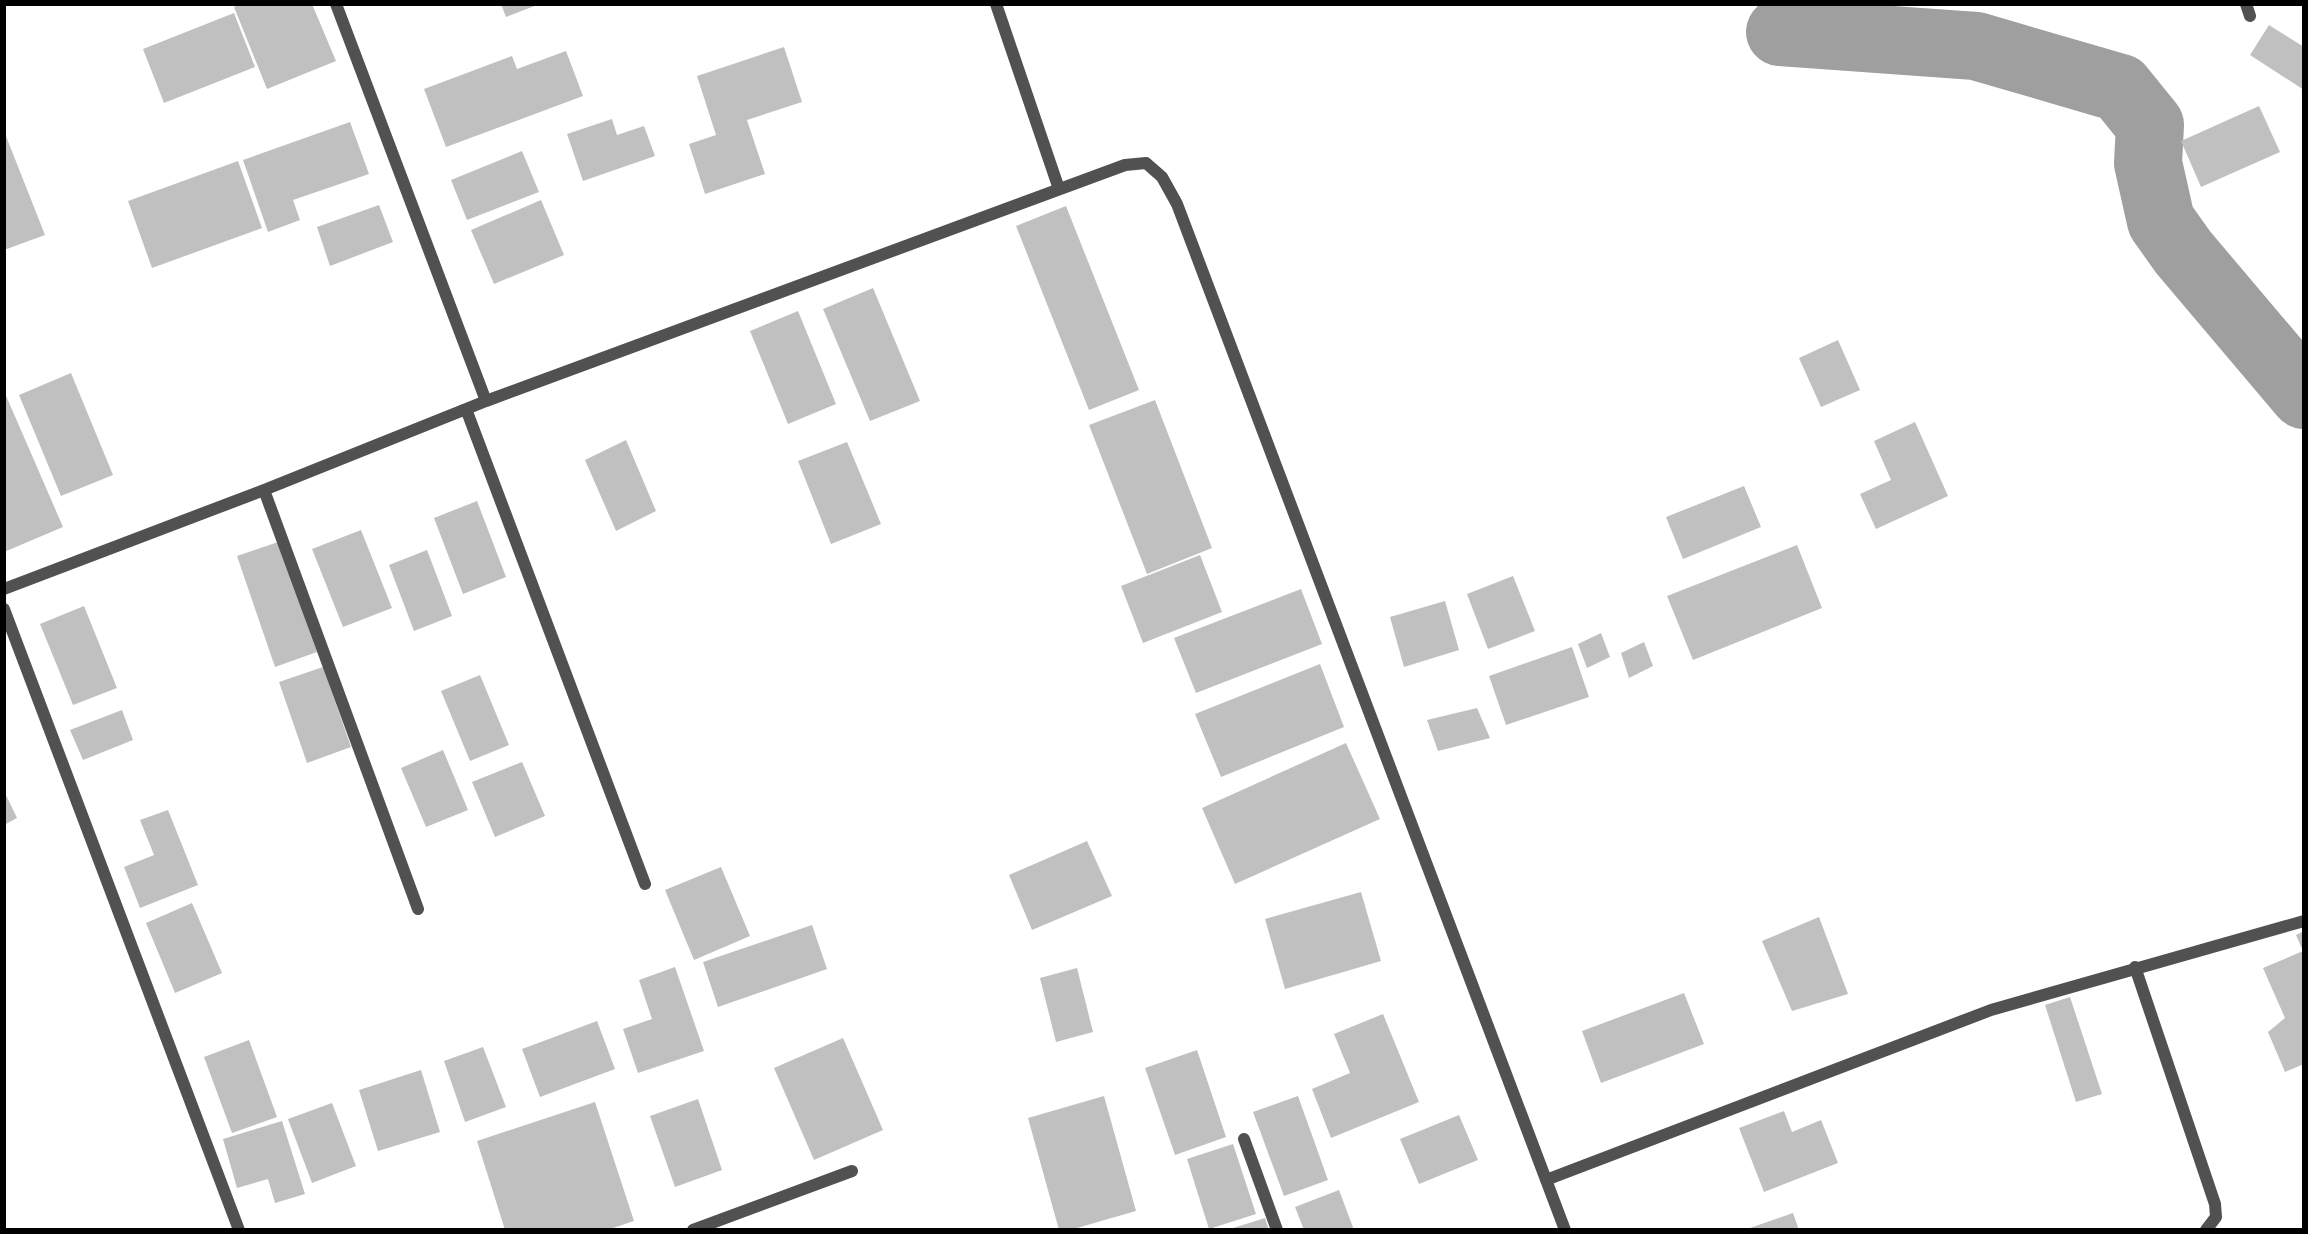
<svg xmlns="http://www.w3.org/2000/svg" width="2308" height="1234" font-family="Raleway,sans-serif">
  <rect width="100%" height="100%" fill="#fff"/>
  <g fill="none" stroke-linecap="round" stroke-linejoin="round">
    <!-- river -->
    <path stroke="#9f9f9f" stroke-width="68" d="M1780,32L1976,46L2120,88L2150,125L2148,163L2161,221L2183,252L2304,395"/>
  </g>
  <!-- building -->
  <path fill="#c0c0c0" d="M240,4H312L336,61L267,89L234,7Z
    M501,4H537V5L506,17Z
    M234,13L255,67L164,103L143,49Z
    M2269,25L2304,47V90L2250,55Z
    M784,47L802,102L747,120L765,174L705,194L689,144L716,135L697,76Z
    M566,51L583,96L446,147L424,89L512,56L517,69Z
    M2259,106L2280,152L2201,187L2181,141Z
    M612,119L617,135L644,126L655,156L583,181L567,134Z
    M350,122L369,174L293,200L300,220L268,232L243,160Z
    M4,131L45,235L4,250Z
    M522,151L539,192L467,220L451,180Z
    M238,161L262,228L152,268L128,201Z
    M541,200L564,255L494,284L471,230Z
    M379,205L393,242L330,266L317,227Z
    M1066,206L1139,390L1089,410L1016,226Z
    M873,288L920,401L870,421L823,309Z
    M798,311L836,404L788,424L750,331Z
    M1838,340L1860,390L1821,407L1799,358Z
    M71,373L113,475L61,496L19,395Z
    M4,391L63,527L4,552Z
    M1155,400L1212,548L1147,574L1089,425Z
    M1915,422L1948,496L1876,529L1860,494L1891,480L1874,441Z
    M626,440L656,511L616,531L585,460Z
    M847,442L881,524L831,544L798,461Z
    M1744,486L1761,527L1683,559L1666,517Z
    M477,501L506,577L463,594L434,518Z
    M361,530L392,608L343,627L312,549Z
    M278,542L317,652L275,667L237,556Z
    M1797,545L1822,608L1693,660L1667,596Z
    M427,550L452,616L414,631L389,565Z
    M1200,555L1222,612L1143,643L1121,586Z
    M1513,576L1535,631L1488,649L1467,594Z
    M1301,589L1322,644L1196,693L1174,638Z
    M1445,601L1459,650L1404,667L1390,617Z
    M84,606L117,688L73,705L40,624Z
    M1601,633L1610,657L1587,668L1578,644Z
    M1644,642L1653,666L1629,678L1621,653Z
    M1572,647L1589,697L1506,725L1489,676Z
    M1320,664L1344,727L1221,777L1195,714Z
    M323,667L351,747L307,763L279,682Z
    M480,675L509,745L470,761L441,691Z
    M1477,708L1490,738L1438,751L1427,720Z
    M122,710L133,740L83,760L70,730Z
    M1346,743L1380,819L1235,884L1202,808Z
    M443,750L468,810L426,827L401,768Z
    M522,762L545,816L495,837L472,782Z
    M4,791L17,818L4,825Z
    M168,810L198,885L140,908L124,867L154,855L140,820Z
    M1087,841L1112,896L1032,930L1009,875Z
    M721,867L750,936L694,960L665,890Z
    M1361,892L1381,961L1285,989L1265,919Z
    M192,903L222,973L175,993L146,923Z
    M1819,917L1848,994L1792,1011L1762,941Z
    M812,925L827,969L718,1007L703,962Z
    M2304,931V1064L2285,1072L2268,1032L2285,1018L2263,968L2303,951L2296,935Z
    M675,967L704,1051L638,1073L623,1029L652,1019L639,980Z
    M1077,968L1093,1032L1056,1042L1040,978Z
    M1684,993L1704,1044L1601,1083L1582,1031Z
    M2070,997L2102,1094L2076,1102L2045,1005Z
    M1383,1014L1419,1102L1331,1138L1312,1089L1350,1073L1334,1034Z
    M597,1021L615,1069L540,1097L522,1049Z
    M843,1038L883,1130L814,1160L774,1068Z
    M249,1040L277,1117L232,1133L204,1057Z
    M483,1047L506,1107L465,1122L444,1061Z
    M1197,1050L1226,1137L1175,1155L1145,1068Z
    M421,1070L440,1132L378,1151L359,1090Z
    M1104,1096L1136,1211L1070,1230H1059L1028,1118Z
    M1298,1096L1328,1180L1284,1196L1253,1112Z
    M698,1099L722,1170L675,1187L650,1116Z
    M595,1102L634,1221L607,1230H505L477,1141Z
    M332,1103L356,1166L312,1183L288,1119Z
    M1784,1111L1792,1132L1821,1120L1838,1163L1764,1192L1739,1128Z
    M1459,1115L1478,1160L1419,1184L1400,1139Z
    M282,1121L305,1194L275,1203L268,1179L237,1188L223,1139Z
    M1233,1144L1256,1214L1209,1229L1187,1159Z
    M1339,1190L1354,1230H1304L1295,1207Z
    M1793,1213L1799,1230H1747V1229Z
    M1265,1218L1269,1230H1230V1229Z"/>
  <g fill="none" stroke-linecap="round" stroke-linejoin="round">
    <!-- minor -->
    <path stroke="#515151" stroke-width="12" d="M336,4L486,401
      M996,4L1059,189
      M2246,4L2250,16
      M466,409L645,884
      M264,490L418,909
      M4,589L264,490L486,401L1125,165L1146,163L1162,177L1177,204L1565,1230
      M4,609L239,1230
      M2135,967L2215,1204L2216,1217L2206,1230
      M1244,1139L1277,1230
      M1546,1180L1991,1010L2304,921
      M693,1230L852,1171"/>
  </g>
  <!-- border -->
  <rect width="2308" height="1234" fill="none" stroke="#000000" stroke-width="12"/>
</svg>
